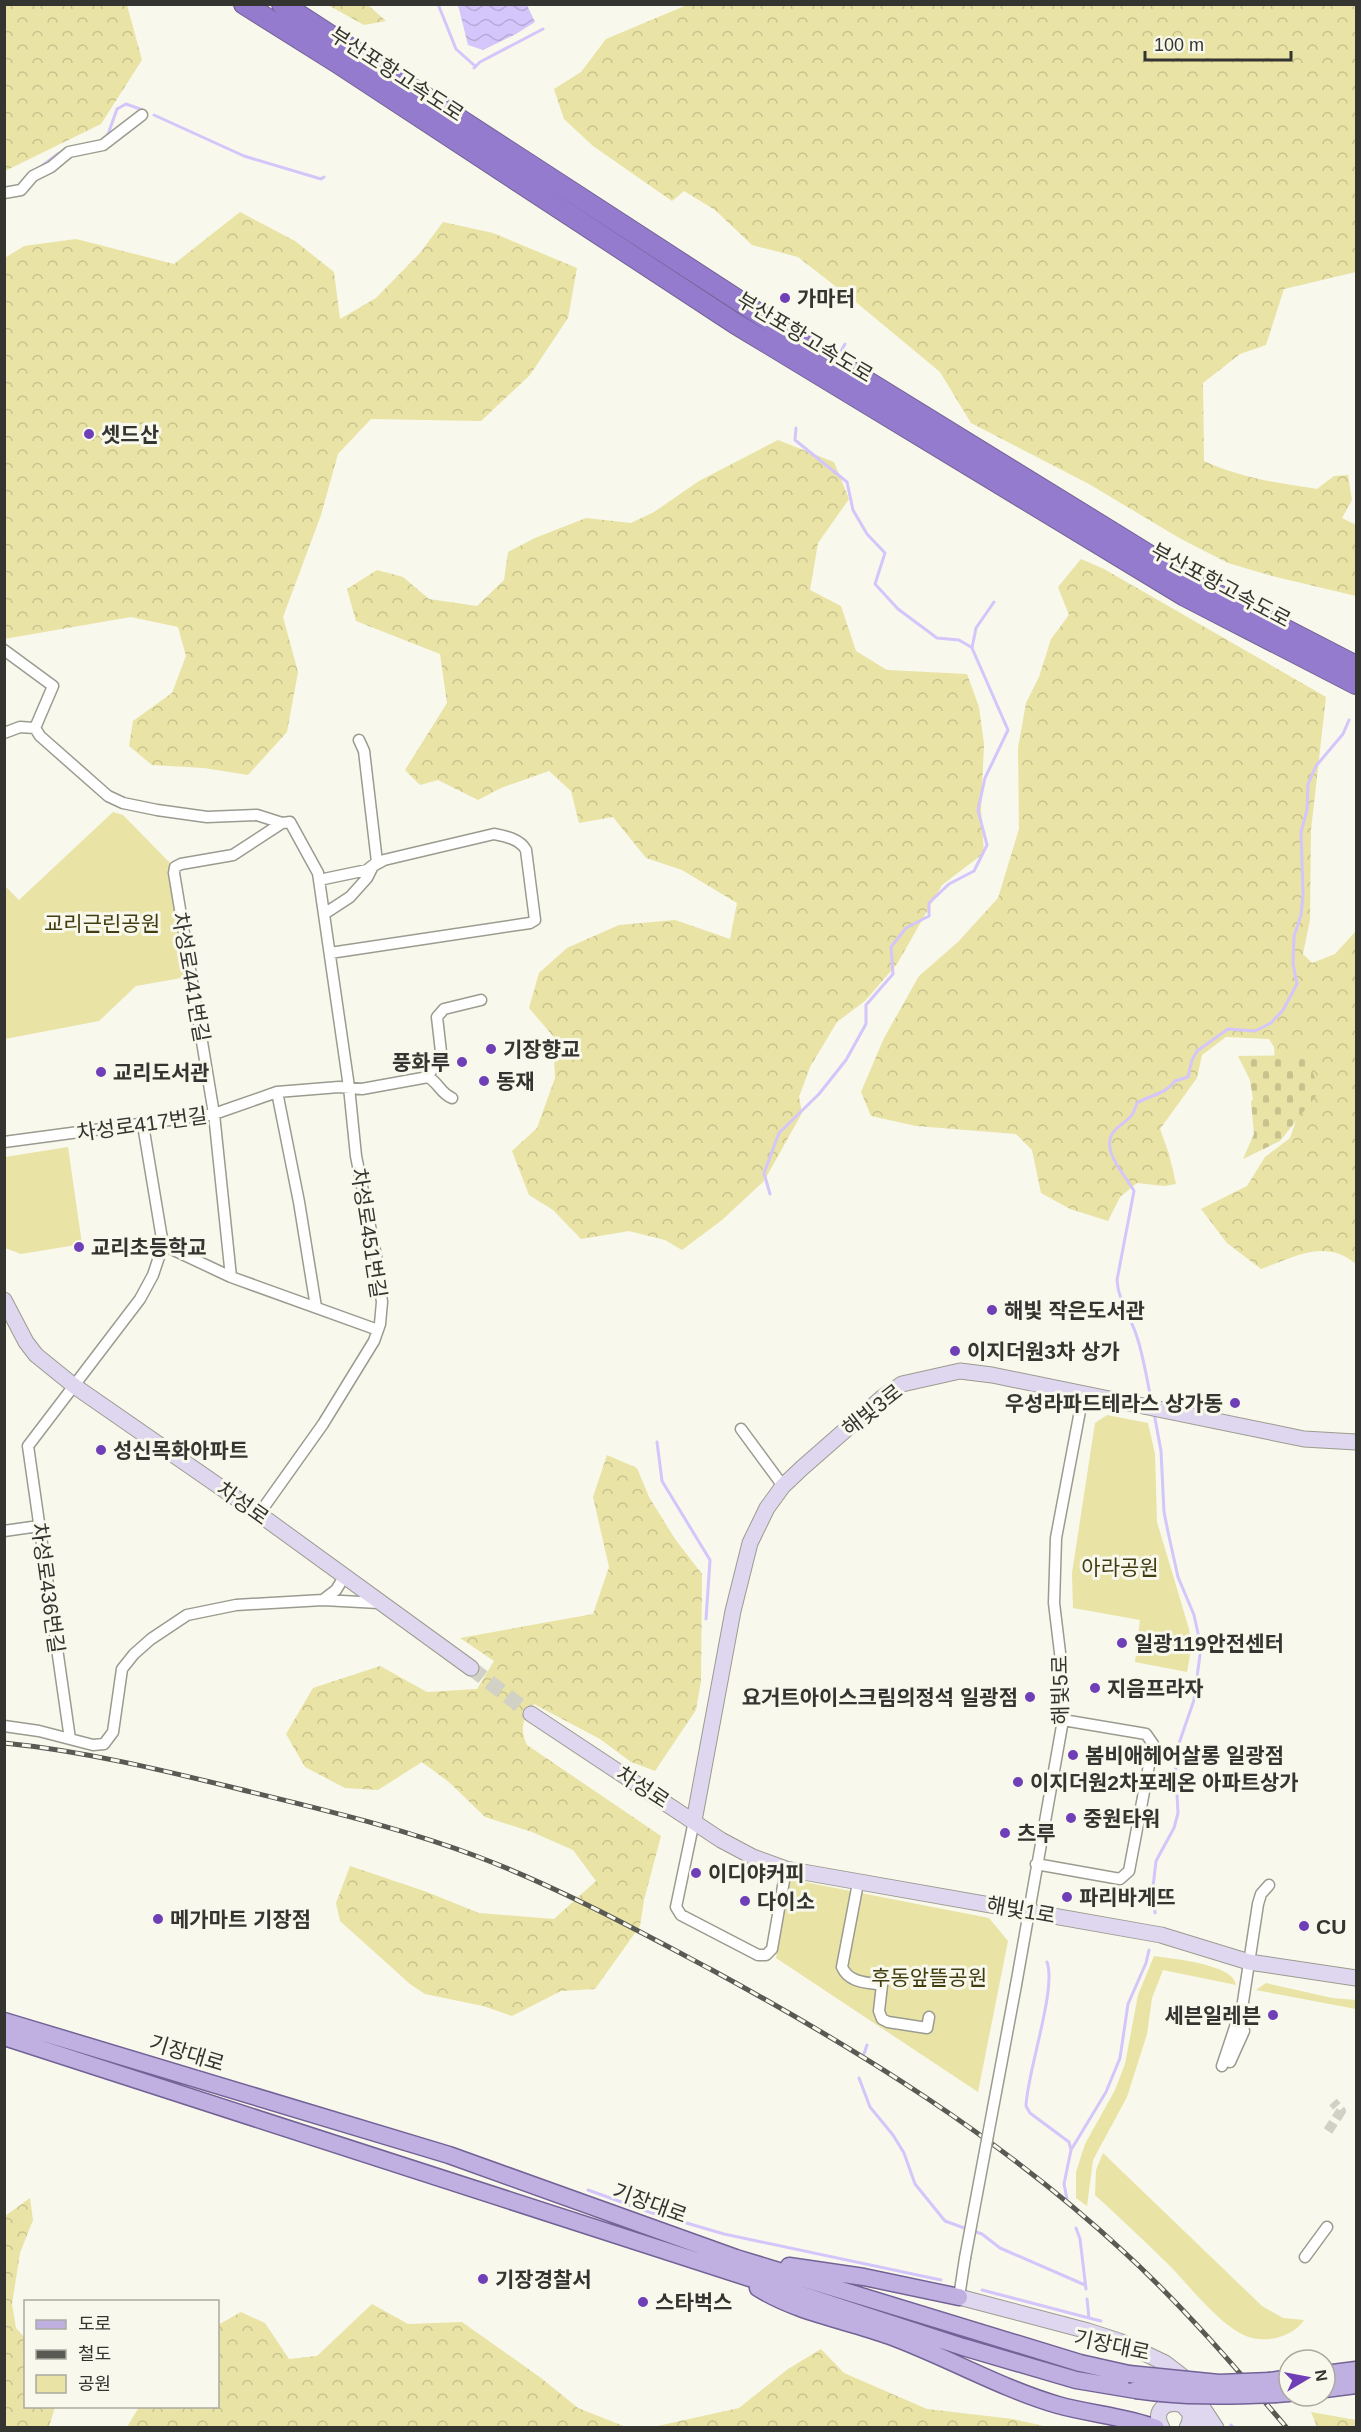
<svg xmlns="http://www.w3.org/2000/svg" width="1361" height="2432" font-family="Helvetica,'Noto Sans KR',sans-serif">
  <defs>
    <pattern id="forest-crowns" width="20" height="18" patternUnits="userSpaceOnUse" patternTransform="scale(1.5)"><rect width="20" height="18" fill="#e9e3a5"/><path d="M2 6a3 3 0 1 1 6 0M12 15a3 3 0 1 1 6 0" fill="none" stroke="#c8c38e"/></pattern>
    <pattern id="cemetery-stones" width="16" height="16" patternUnits="userSpaceOnUse" patternTransform="scale(1.5)"><rect width="16" height="16" fill="#e9e3a5"/><path d="M2 7V4a2 2 0 0 1 4 0v3zM10 15v-3a2 2 0 0 1 4 0v3z" fill="#c8c38e"/></pattern>
    <pattern id="water-waves" width="16" height="10" patternUnits="userSpaceOnUse" patternTransform="scale(1.5)"><rect width="16" height="10" fill="#d4c5fb"/><path d="M0 5q4-4 8 0t8 0" fill="none" stroke="#b7aad7"/></pattern>
  </defs>
  <rect width="100%" height="100%" fill="#f8f8ec"/>
  <!-- green -->
  <path fill="#e9e3a5" d="M113,812L123,815L172,865L168,875L187,977L136,986L99,1021L5,1039L4,885L19,900Z
    M68,1147L82,1244L21,1254L5,1248V1157Z
    M1107,1415L1148,1423L1155,1454L1157,1522L1189,1629L1191,1650L1187,1672L1135,1662L1140,1620L1073,1608L1072,1573L1095,1423Z
    M789,1879L989,1918L1008,1941L978,2092L776,1958Z
    M1154,1956C1173,1959 1234,1964 1236,1985L1163,1970L1152,1998L1147,2034L1127,2097L1093,2160L1087,2206L1076,2198V2172L1085,2144L1115,2090L1125,2064L1138,1995Z
    M1266,1983L1332,1998L1356,2000V2009L1256,1990Z
    M1103,2153L1262,2306L1283,2318L1304,2320C1293,2337 1266,2344 1246,2336C1220,2325 1192,2289 1172,2268C1147,2243 1121,2219 1095,2195L1096,2170Z"/>
  <!-- forest -->
  <path fill="url(#forest-crowns)" d="M5,4L127,5L142,60L101,124L5,171Z
    M328,5H368L386,21L364,25Z
    M687,5H1356V272L1284,289L1266,345L1240,354L1203,383L1204,461C1241,478 1277,483 1317,489L1334,476L1348,475L1352,500L1342,518L1356,525V596L1272,576L1228,563L1181,539L1089,484L971,423L940,372L857,303L798,257L752,245L715,210L684,191L672,201L593,146L564,119L554,89L581,72L606,39Z
    M240,212L295,241L334,272L340,319L376,298L420,253L443,222L493,233L577,268L568,318L530,375L481,421L371,419L338,454L321,515L283,617L298,672L287,732L248,775L204,768L152,765L129,746L133,721L172,693L186,656L178,627L131,617L4,639L5,258L24,246L76,239L174,264Z
    M778,440L834,462L849,499L818,543L810,590L841,606L856,651L887,670L967,674L979,707L984,744L981,810L984,853L942,885L897,964L865,1001L837,1022L810,1067L799,1097L802,1113L764,1181L722,1220L682,1250L665,1240L629,1231L581,1239L553,1210L529,1195L512,1151L537,1128L555,1078L553,1036L529,1008L539,973L567,948L619,925L675,920L730,939L737,903L682,870L646,858L613,817L579,823L571,791L549,771L501,788L478,800L438,780L420,785L405,770L447,703L440,654L356,621L347,589L377,570L403,577L429,599L477,606L504,580L508,552L535,538L586,518L631,523L654,512L699,481Z
    M1081,559L1104,569L1326,697L1311,830L1310,920L1303,954L1312,963L1335,954L1356,931V1264C1326,1238 1294,1257 1261,1269L1227,1243L1201,1209L1247,1186L1265,1157L1290,1138L1298,1115L1275,1064L1274,1047L1269,1039L1226,1037L1202,1055L1197,1078L1160,1129L1169,1154L1176,1184L1164,1186L1137,1183L1120,1197L1108,1221L1070,1209L1041,1193L1032,1150L1016,1134L916,1126L871,1116L861,1092L884,1038L919,976L958,942L998,898L1019,829L1018,748L1026,703L1039,677L1051,639L1069,615L1058,587Z
    M607,1455L637,1468L649,1497L675,1539L702,1574L701,1681L696,1710L655,1771L631,1762L600,1739L534,1704C523,1718 519,1728 527,1745L661,1836L644,1900L640,1926L595,1989L561,1991L512,2016L483,2006L425,1994L410,1984L340,1921L336,1903L350,1866L427,1892L479,1913L554,1919L596,1881L573,1850L532,1832L485,1817L450,1783L422,1762L378,1790L345,1788L305,1767L286,1734L313,1688L380,1666L427,1692L477,1689L494,1661L460,1638L593,1614L609,1567L593,1497Z
    M30,2198L33,2220L20,2253L12,2304L16,2328L25,2338L26,2406L55,2407L49,2427H5V2216Z
    M372,2304L408,2324L462,2322L541,2378L578,2408L626,2427H127L139,2407L218,2406V2325L241,2312L265,2323L289,2359L317,2356Z
    M821,2349L844,2373L927,2409L1013,2419L1048,2427H653L739,2408L788,2369Z
    M1311,2412L1356,2420V2427H1317Z"/>
  <!-- cemetery -->
  <path fill="url(#cemetery-stones)" d="M1306,1055L1320,1091L1280,1141L1243,1159L1254,1134L1251,1102L1253,1099L1250,1080L1238,1056Z"/>
  <!-- water -->
  <path fill="url(#water-waves)" d="M458,5H527L535,22L516,34L483,50L468,45Z"/>
  <g fill="none" stroke-linecap="round" stroke-linejoin="round">
    <!-- stream -->
    <path stroke="#d4c5fb" stroke-width="3" d="M438,4L456,49L475,66
      M474,68L480,62L543,29
      M154,115L244,156L321,179L324,177
      M107,137L117,109L126,104L143,110
      M43,165L59,153
      M841,351L845,344
      M796,428L795,440L847,482L853,510L867,534L885,553L875,584L898,609L937,638L959,640L971,647
      M770,1194L764,1173L779,1133L819,1094L846,1060L866,1024V1005L893,974L891,947L906,928L929,916V903L949,884L974,871L987,845L978,810L985,778L1008,730L972,648L976,628L994,602
      M1152,1404C1147,1381 1144,1357 1136,1334C1130,1316 1118,1300 1117,1280L1134,1191C1125,1174 1096,1147 1117,1128C1129,1118 1132,1119 1137,1103C1151,1095 1166,1094 1175,1081L1188,1077L1192,1060L1197,1051L1228,1029L1255,1031L1271,1023L1283,1010L1297,984L1293,964L1294,936L1301,915L1303,895L1301,832L1307,810L1308,784L1316,766L1343,734L1349,720
      M1154,1413L1161,1451L1164,1512L1168,1532L1178,1577L1194,1615L1201,1647L1194,1700L1175,1755L1178,1813L1174,1828L1156,1861L1153,1887L1155,1913
      M657,1442L662,1481L710,1560L706,1619
      M1047,1962C1057,1988 1027,2073 1026,2106L1030,2113L1069,2142L1071,2150
      M864,2054L867,2045
      M859,2078L870,2107L893,2135L904,2153L915,2184L945,2221L967,2229
      M588,2190L649,2212L724,2234L941,2280
      M1067,2199L1064,2184L1071,2150L1106,2092L1120,2058L1128,2004L1146,1963L1149,1950
      M1076,2228L1080,2239L1086,2289
      M973,2231L982,2234L1000,2248L1085,2285
      M982,2290L1089,2318
      M1087,2299L1089,2318L1101,2321
      M1231,2425L1234,2428"/>
    <!-- street-tunnel -->
    <path stroke="#d1d1c6" stroke-width="10" stroke-dasharray="10 5" stroke-linecap="butt" d="M1328,2131L1341,2111L1333,2102"/>
    <!-- secondary-tunnel -->
    <path stroke="#d1d1c6" stroke-width="15" stroke-dasharray="15 8" stroke-linecap="butt" d="M471,1668L531,1714"/>
    <defs>
      <path id="street" d="M4,193L21,190L33,176L51,167L69,152L103,145L142,115
        M4,650L53,686L35,728
        M35,728L40,736L108,796L123,803L157,810L207,817L257,815L282,823L290,822L318,873L349,1087L356,1156L376,1256L382,1302L380,1324L374,1341L323,1424L259,1514
        M4,733L20,727L35,728
        M319,880L367,870L377,862L364,751L359,740
        M324,914L350,897L367,878L373,866L384,860L494,834C505,836 520,839 526,850L535,920L530,923L330,953
        M428,1077L441,1052L437,1017L444,1009L481,1000
        M428,1077C439,1083 440,1093 452,1098
        M277,1092L299,1202L316,1307
        M4,1142L214,1114L277,1092L339,1087L362,1089L428,1077
        M163,1245L231,1277L378,1330
        M231,1277L214,1114L174,873L175,867L181,864L233,855L282,823
        M741,1429L783,1486
        M4,1531L39,1526
        M323,1600L379,1603
        M4,1726L39,1731L93,1745L104,1744L113,1732L122,1669L134,1654L151,1639L187,1615L236,1605L323,1600L336,1590L344,1577
        M70,1739L28,1446L140,1299L153,1275L163,1245L143,1125
        M694,1821L676,1907L681,1915L758,1955H766L772,1949L786,1869
        M1036,1864L1120,1879L1129,1871L1153,1744L1146,1734L1063,1720
        M858,1883L842,1967C849,1983 866,1982 882,1985L879,2011L882,2019L888,2022L927,2028L929,2017
        M1016,1985L1063,1720L1061,1661L1054,1603L1056,1538L1083,1395
        M1230,2062L1244,2031L1241,2015
        M1222,2066L1235,2027L1241,2015L1258,1904L1261,1894L1269,1885
        M1305,2257L1327,2227
        M959,2297L965,2258"/>
      <path id="secondary" d="M4,1300L26,1342L36,1355L73,1385L259,1514L471,1668
        M531,1714L721,1840L753,1857L786,1869L1161,1935L1249,1962L1356,1978
        M694,1821L733,1611L750,1543L767,1508L783,1486L802,1468L883,1397L902,1384L960,1371L992,1375L1304,1439L1356,1442
        M959,2297L1088,2331L1119,2341L1165,2363L1182,2376L1216,2428
        M1168,2387L1202,2428
        M1162,2428C1144,2396 1204,2395 1187,2428"/>
      <path id="primary" d="M4,2021L449,2155L736,2258L1080,2363L1129,2374
        M4,2037L963,2347L1076,2380L1136,2390
        M789,2266L864,2277L959,2297
        M758,2288C798,2313 846,2320 890,2336C947,2357 1000,2388 1058,2405C1090,2414 1124,2416 1156,2428
        M1325,2374L1356,2370
        M1270,2381L1289,2378
        M1325,2389L1356,2385
        M1276,2394L1289,2393"/>
      <path id="highway" d="M244,4L338,63L736,324L1185,596L1356,684
        M282,4L787,332L1191,581L1356,666"/>
    </defs>
    <!-- street casing -->
    <use href="#street" stroke="#9b9b90" stroke-width="13"/>
    <!-- secondary casing -->
    <use href="#secondary" stroke="#9b9b90" stroke-width="17"/>
    <!-- primary casing -->
    <use href="#primary" stroke="#736296" stroke-width="19"/>
    <!-- highway casing -->
    <use href="#highway" stroke="#736296" stroke-width="22"/>
    <!-- street -->
    <use href="#street" stroke="#fff" stroke-width="10"/>
    <!-- secondary -->
    <use href="#secondary" stroke="#dfd7f0" stroke-width="15"/>
    <!-- primary -->
    <use href="#primary" stroke="#bfb0e1" stroke-width="16"/>
    <!-- highway -->
    <use href="#highway" stroke="#957bcd" stroke-width="20"/>
    <defs>
      <path id="rail" d="M4,1743C84,1751 162,1770 239,1789C319,1809 399,1827 476,1856C558,1887 635,1929 712,1970C859,2050 1001,2138 1124,2252C1183,2306 1235,2367 1287,2428"/>
    </defs>
    <!-- rail casing -->
    <use href="#rail" stroke="#5a5a55" stroke-width="5"/>
    <!-- rail -->
    <use href="#rail" stroke="#f8f8ec" stroke-width="3" stroke-dasharray="9" stroke-linecap="butt"/>
    <defs>
      <path id="street-bridge" d="M965,2258L1016,1985"/>
      <path id="primary-bridge" d="M1129,2374L1219,2383L1270,2381
        M1136,2390C1183,2397 1229,2396 1276,2394"/>
    </defs>
    <!-- street-bridge casing -->
    <use href="#street-bridge" stroke="#9b9b90" stroke-width="13" stroke-linecap="butt"/>
    <!-- primary-bridge casing -->
    <use href="#primary-bridge" stroke="#736296" stroke-width="19" stroke-linecap="butt"/>
    <!-- street-bridge -->
    <use href="#street-bridge" stroke="#fff" stroke-width="10"/>
    <!-- primary-bridge -->
    <use href="#primary-bridge" stroke="#bfb0e1" stroke-width="16"/>
  </g>
  <!-- markers -->
  <g fill="#6e3fb6" stroke="#f8f8ec" stroke-width="2">
    <circle cx="785" cy="298" r="6"/>
    <circle cx="89" cy="434" r="6"/>
    <circle cx="491" cy="1049" r="6"/>
    <circle cx="462" cy="1062" r="6"/>
    <circle cx="101" cy="1072" r="6"/>
    <circle cx="484" cy="1081" r="6"/>
    <circle cx="79" cy="1247" r="6"/>
    <circle cx="992" cy="1310" r="6"/>
    <circle cx="955" cy="1351" r="6"/>
    <circle cx="1235" cy="1403" r="6"/>
    <circle cx="101" cy="1450" r="6"/>
    <circle cx="1122" cy="1643" r="6"/>
    <circle cx="1095" cy="1688" r="6"/>
    <circle cx="1030" cy="1697" r="6"/>
    <circle cx="1073" cy="1755" r="6"/>
    <circle cx="1018" cy="1782" r="6"/>
    <circle cx="1071" cy="1818" r="6"/>
    <circle cx="1005" cy="1833" r="6"/>
    <circle cx="696" cy="1873" r="6"/>
    <circle cx="1067" cy="1897" r="6"/>
    <circle cx="745" cy="1901" r="6"/>
    <circle cx="158" cy="1919" r="6"/>
    <circle cx="1304" cy="1926" r="6"/>
    <circle cx="1273" cy="2015" r="6"/>
    <circle cx="483" cy="2279" r="6"/>
    <circle cx="643" cy="2302" r="6"/>
  </g>
  <g text-anchor="middle" dominant-baseline="central" stroke-width="6" stroke-linejoin="round" paint-order="stroke">
    <!-- street labels -->
    <g font-size="21" fill="#343430" stroke="#f8f8ec">
      <text transform="translate(397 74) rotate(33)">부산포항고속도로</text>
      <text transform="translate(805 337) rotate(31)">부산포항고속도로</text>
      <text transform="translate(1221 585) rotate(28)">부산포항고속도로</text>
      <text transform="translate(191 977) rotate(80)">차성로441번길</text>
      <text transform="translate(142 1124) rotate(-8)">차성로417번길</text>
      <text transform="translate(369 1233) rotate(81)">차성로451번길</text>
      <text transform="translate(872 1410) rotate(-38)">해빛3로</text>
      <text transform="translate(243 1503) rotate(35)">차성로</text>
      <text transform="translate(48 1588) rotate(82)">차성로436번길</text>
      <text transform="translate(1060 1690) rotate(-91)">해빛5로</text>
      <text transform="translate(643 1787) rotate(33)">차성로</text>
      <text transform="translate(1021 1910) rotate(10)">해빛1로</text>
      <text transform="translate(187 2053) rotate(17)">기장대로</text>
      <text transform="translate(650 2203) rotate(20)">기장대로</text>
      <text transform="translate(1112 2345) rotate(12)">기장대로</text>
    </g>
    <!-- poi labels -->
    <g font-size="21" font-weight="bold" fill="#343430" stroke="#f8f8ec" text-anchor="start">
      <text x="797" y="298">가마터</text>
      <text x="101" y="434">셋드산</text>
      <text x="503" y="1049">기장향교</text>
      <text x="450" y="1062" text-anchor="end">풍화루</text>
      <text x="113" y="1072">교리도서관</text>
      <text x="496" y="1081">동재</text>
      <text x="91" y="1247">교리초등학교</text>
      <text x="1004" y="1310">해빛 작은도서관</text>
      <text x="967" y="1351">이지더원3차 상가</text>
      <text x="1223" y="1403" text-anchor="end">우성라파드테라스 상가동</text>
      <text x="113" y="1450">성신목화아파트</text>
      <text x="1134" y="1643">일광119안전센터</text>
      <text x="1107" y="1688">지음프라자</text>
      <text x="1018" y="1697" text-anchor="end">요거트아이스크림의정석 일광점</text>
      <text x="1085" y="1755">봄비애헤어살롱 일광점</text>
      <text x="1030" y="1782">이지더원2차포레온 아파트상가</text>
      <text x="1083" y="1818">중원타워</text>
      <text x="1017" y="1833">츠루</text>
      <text x="708" y="1873">이디야커피</text>
      <text x="1079" y="1897">파리바게뜨</text>
      <text x="757" y="1901">다이소</text>
      <text x="170" y="1919">메가마트 기장점</text>
      <text x="1316" y="1926">CU</text>
      <text x="1261" y="2015" text-anchor="end">세븐일레븐</text>
      <text x="495" y="2279">기장경찰서</text>
      <text x="655" y="2302">스타벅스</text>
    </g>
    <!-- park labels -->
    <g font-size="21" fill="#423d11" stroke="#f8f8ec">
      <text x="102" y="923">교리근린공원</text>
      <text x="1120" y="1567">아라공원</text>
      <text x="929" y="1977">후동앞뜰공원</text>
    </g>
  </g>
  <!-- border -->
  <rect width="1361" height="2432" fill="none" stroke="#343430" stroke-width="12"/>
  <!-- legend -->
  <rect x="24" y="2300" width="195" height="108" fill="#f8f8ec" stroke="#aaaaa1" stroke-width="1.5"/>
  <rect x="36" y="2320" width="30" height="9" fill="#bfb0e1" stroke="#aaaaa1" stroke-width="1.5"/>
  <text x="78" y="2330" font-size="18" fill="#343430">도로</text>
  <rect x="36" y="2350" width="30" height="9" fill="#5a5a55" stroke="#aaaaa1" stroke-width="1.5"/>
  <text x="78" y="2360" font-size="18" fill="#343430">철도</text>
  <rect x="36" y="2375" width="30" height="18" fill="#e9e3a5" stroke="#aaaaa1" stroke-width="1.5"/>
  <text x="78" y="2390" font-size="18" fill="#343430">공원</text>
  <!-- north arrow -->
  <g transform="translate(1307 2378) rotate(80)"><circle r="28" fill="#f8f8ec" stroke="#aaaaa1" stroke-width="1.5"/>
  <path d="M0-4.5L10 22L0 15L-10 22Z" fill="#6e3fb6"/>
  <text y="-9" font-size="16" font-weight="bold" text-anchor="middle" fill="#343430">N</text>
  </g>
  <!-- scale -->
  <path d="M1145 51v9h146v-9" fill="none" stroke="#343430" stroke-width="3"/>
  <text x="1154" y="51" font-size="18" fill="#343430" stroke="#f8f8ec" stroke-width="4.5" paint-order="stroke">100 m</text>
</svg>
